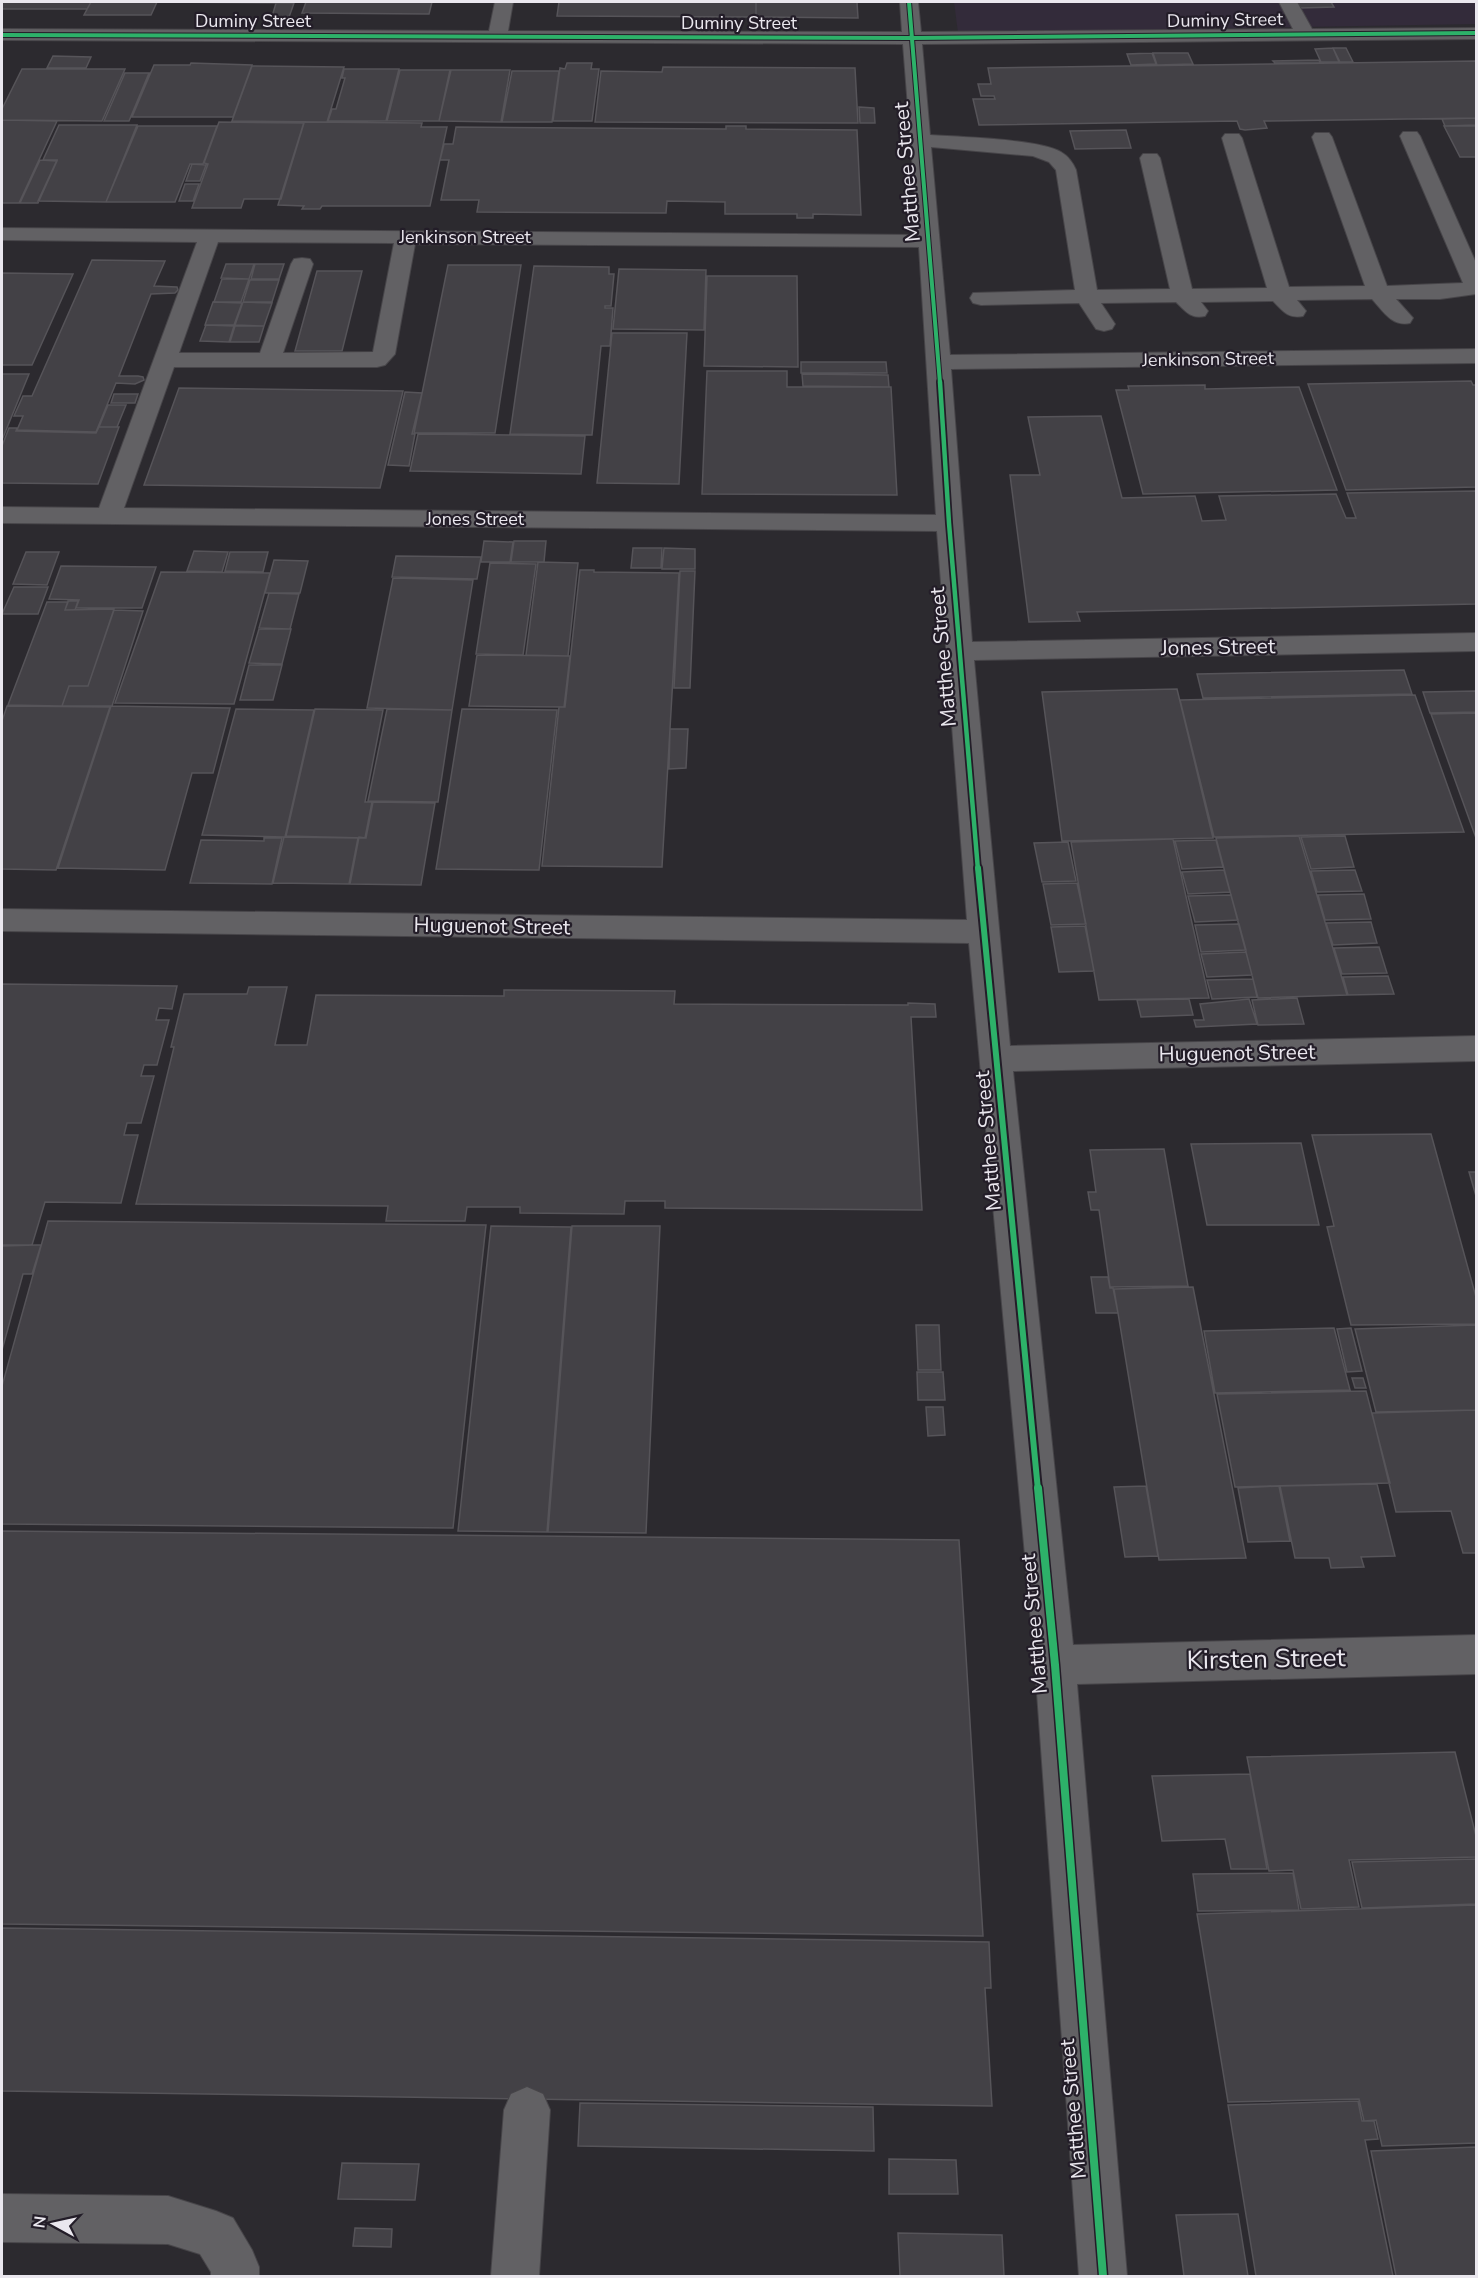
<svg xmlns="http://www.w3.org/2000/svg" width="1478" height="2278" font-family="'Nunito Sans',sans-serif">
  <rect width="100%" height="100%" fill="#2c2a2f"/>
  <!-- built -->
  <path fill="#332b3a" d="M954,2H1476V24L958,33Z"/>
  <!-- building -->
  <path fill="#434146" stroke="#565459" stroke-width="1.5" d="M2,2H91L87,9H2Z
    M91,2H157L151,15H84Z
    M156,2H292L291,3Z
    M306,2H432L429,14L302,13Z
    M559,2H756V17L557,16Z
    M756,2H857L858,18L756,17Z
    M1296,2H1331L1334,7L1300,8Z
    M276,3H294L288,20H271Z
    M1333,48L1339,62H1321L1315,49Z
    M1333,48H1346L1353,62H1340Z
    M1152,53L1156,64L1131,65L1127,54Z
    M1153,53H1188L1193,64L1157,65Z
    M53,56L91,57L86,68H47Z
    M1319,60L1320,63H1275L1273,61Z
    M1476,61V118L1264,121L1267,128L1245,130L1240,129L1237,121L979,125L973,99H995L994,96H981L978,84H991L988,68Z
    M191,63L252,65L233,117H132L154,65H190Z
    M567,63H592L591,69H599L592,121H553L560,68L565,69Z
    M252,66L344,67L327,122L232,121Z
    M663,67L855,68L858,123L595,122L601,71L662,72Z
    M22,69H125L102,121L2,120V109Z
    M344,69H399L386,121H328L332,109H336L345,78H342Z
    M400,70H450L439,121H387Z
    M451,70H510L501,122L439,121Z
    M512,71H559L552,122H502Z
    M125,73H149L129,121H104Z
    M859,107L874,108L875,123H860Z
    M1476,118V125L1445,126L1442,119Z
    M2,120L57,121L19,203H2Z
    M219,122L304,123L281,199H244L241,208H192L208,164L204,163Z
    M304,122L422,123L421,127H447L430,206H322L320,209H302L304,206L278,205Z
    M59,125H137L106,202L38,201L57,160H43Z
    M138,126H217L203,164H190L175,202H106Z
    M726,126H746V129L857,130L861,215L813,214V218H797V214H725V202L667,201L666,213L477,212L479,200H441L449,160H440L444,144H453L456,127L726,129Z
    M1444,126H1476V157H1460Z
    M1126,130L1131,148L1075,149L1070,131Z
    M40,160L57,161L38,203H20Z
    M192,164L206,165L200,181H186Z
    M185,184H199L193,201H179Z
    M92,260L165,261L154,286L177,287L178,290L175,293L151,294L119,376H138L143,377L144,380L135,384L116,383L96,432L17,430L23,416H14L23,396H32Z
    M226,264H254L249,279L221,278Z
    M255,264H284L279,279H251Z
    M448,265H521L495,433H414Z
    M534,266L609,267V274H614L611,306H605V308H613L610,346H601L592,435L510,434Z
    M619,269L706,270L704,330L613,329Z
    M317,271H362L342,351H295Z
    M2,273L73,274L32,365H2Z
    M707,276H797L798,367L704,366Z
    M222,279H249L241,302H214Z
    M250,280H279L272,302H243Z
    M213,302L242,303L234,325H205Z
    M243,302L272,303L264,326L235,325Z
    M206,325L234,326L229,342L200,341Z
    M235,326H264L259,342H230Z
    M612,333H687L679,484L597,483Z
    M801,362H886L887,373H801Z
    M707,371H787V387H891L897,495L702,494Z
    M2,374H29L2,440Z
    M802,374L888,375L889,387L803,386Z
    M1471,381L1473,385H1476V487L1346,490L1308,384Z
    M1205,385V389L1299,387L1337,490L1143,494L1116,390H1129L1128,386Z
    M179,388L403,391L380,488L144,485Z
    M405,392L422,393L412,434H415L409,466L388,465Z
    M114,394H138L135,403H111Z
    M108,405H126L117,427H99Z
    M1101,416L1122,498L1195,496L1202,521L1226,520L1219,496L1336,494L1346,518H1356L1347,493L1476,491V604L1077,612L1080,621L1029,622L1010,475H1040L1028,417Z
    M99,427H119L98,484L2,483V446L9,428H17L16,431L96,433Z
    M418,434L585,436L581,474L410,471Z
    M484,541L513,542L510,562H481Z
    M514,541H546L544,562H511Z
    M633,548H662L661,568H631Z
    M664,548L695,549V569H662Z
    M194,551L228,552L222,572L187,571Z
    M26,552H59L47,585L13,584Z
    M230,552H268L263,572L225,571Z
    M396,556L481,557L477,579L392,577Z
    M274,560L308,561L300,593H265Z
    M538,562L578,563L568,656L526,655Z
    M490,563L536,564L523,655L476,654Z
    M61,566L156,567L142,608H76L79,600L49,599Z
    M580,570H594V572L679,573L662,867L542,866L559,707H565Z
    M680,571H695L690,688H674Z
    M161,572L270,573L234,704L115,703Z
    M393,578L473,580L452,710L367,708Z
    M14,587H48L38,614H2Z
    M269,593L299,594L290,629L259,628Z
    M68,601H78L75,610H65Z
    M47,602H68L65,610L114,609L88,686H69L62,706L8,705Z
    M114,610L143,611L112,706H62L69,686H88Z
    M259,629H291L282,664L249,663Z
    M477,655L570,656L564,707L469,706Z
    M249,665H282L273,700H240Z
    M1404,670L1412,694L1203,698L1197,674Z
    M1177,689L1213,838L1062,841L1042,692Z
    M1476,691V712L1430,713L1423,692Z
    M1415,695L1464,832L1214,837L1180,700Z
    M7,706L110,707L56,870L2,869V721Z
    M111,706L230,708L213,773H192L165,870L58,868Z
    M236,709L314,710L285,837L202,835Z
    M315,709L383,710L365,802H372L365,838L286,836Z
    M387,709L452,710L438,802L368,801Z
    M462,709L557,710L539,870L436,869Z
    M1476,713V838L1431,714Z
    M670,729H688L686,768L669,769Z
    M373,802L435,803L421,885L350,884L359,837L366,838Z
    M1299,836L1347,995L1258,998L1216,838Z
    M1345,836L1354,867L1311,869L1301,837Z
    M284,837L358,838L349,884L273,883Z
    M264,838H282L272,884L190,883L201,840L264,841Z
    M1173,839L1209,998L1099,1000L1071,842Z
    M1216,840L1223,867L1182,869L1175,841Z
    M1068,842L1076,881L1042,882L1034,843Z
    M1224,870L1230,892L1188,894L1182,872Z
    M1355,870L1362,891L1317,892L1311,871Z
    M1077,883L1086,924L1051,925L1043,884Z
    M1364,894L1371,919L1325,920L1318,895Z
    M1231,895L1238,920L1195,922L1188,896Z
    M1371,922L1377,943L1333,945L1326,923Z
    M1239,924L1246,950L1201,952L1195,925Z
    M1085,926L1094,971L1059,972L1051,927Z
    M1379,947L1387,973L1342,974L1334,948Z
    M1246,952L1252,975L1207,977L1201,954Z
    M1388,976L1394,994L1348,995L1343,977Z
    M1253,979L1257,997L1212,999L1207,980Z
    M2,984L177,986L172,1009L159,1008L156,1020H169L157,1065H144L141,1076H154L141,1123H127L124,1135H138L121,1203L45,1202L32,1245H2Z
    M249,987H287L275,1045H307L316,995L504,996V990L675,991L674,1004L908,1005V1003L935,1004L936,1017H911L922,1210L665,1208V1201H625L624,1214L520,1213V1207H467L465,1221H386L388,1206L136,1204L174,1047H171L184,994H247Z
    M1297,998L1304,1024L1258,1025L1252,1000Z
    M1189,999L1193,1015L1141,1017L1137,1000Z
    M1249,999L1257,1024L1196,1027L1194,1020H1204L1200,1004Z
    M1431,1134L1476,1297V1324L1351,1325L1327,1227L1334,1226L1312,1135Z
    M1301,1143L1319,1225H1207L1191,1144Z
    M1164,1149L1188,1286L1110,1287L1099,1210H1091L1088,1192H1096L1090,1150Z
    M1469,1172H1476V1196Z
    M48,1221L486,1225L453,1528L2,1524V1386Z
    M491,1226L571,1227L547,1532L458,1531Z
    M572,1226H660L646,1533L548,1532Z
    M36,1245H41L32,1274H23L2,1350V1246Z
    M1091,1277H1108L1110,1288H1113L1118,1313H1096Z
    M1193,1287L1246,1558L1159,1560L1114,1289Z
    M916,1325H939L941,1370H918Z
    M1476,1325V1410L1376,1412L1355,1329Z
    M1334,1328L1350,1390L1215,1393L1204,1331Z
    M1351,1328L1362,1371L1347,1372L1337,1329Z
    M917,1372H943L945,1400H918Z
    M1352,1378H1363L1366,1388H1355Z
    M1366,1391L1390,1483L1235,1487L1217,1394Z
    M926,1407H943L945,1435L928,1436Z
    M1476,1410V1553H1463L1451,1511L1396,1512L1372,1413Z
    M1377,1484L1395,1556L1361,1557L1364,1567L1331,1568L1329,1558H1295L1280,1486Z
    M1146,1486L1158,1556L1125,1557L1114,1487Z
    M1279,1486L1290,1541L1248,1542L1238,1488Z
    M2,1531L959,1540L983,1936L2,1924Z
    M1455,1752L1476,1836V1857L1349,1860L1359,1907L1301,1909L1293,1870L1269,1871L1247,1757Z
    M1250,1774L1267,1869H1231L1225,1839L1162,1841L1152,1776Z
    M1476,1859V1904L1362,1908L1352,1862Z
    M1293,1873L1299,1910L1198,1911L1193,1874Z
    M1476,1905V2143L1382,2146L1376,2120L1364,2121L1359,2099L1228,2102L1197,1914Z
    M2,1928L989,1942L991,1988H985L992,2106L2,2091Z
    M1358,2101L1362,2121H1374L1378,2139L1365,2140L1393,2276H1256L1228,2105Z
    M580,2103L873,2107L874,2151L578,2146Z
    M1476,2147V2276H1396L1371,2151Z
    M889,2159L956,2160L958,2194H889Z
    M342,2163L419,2164L415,2200L338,2199Z
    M1238,2214L1248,2276H1184L1176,2215Z
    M355,2228L392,2229L391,2247L353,2246Z
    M898,2233L1002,2235L1004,2276H900Z"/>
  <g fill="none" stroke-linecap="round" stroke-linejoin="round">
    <defs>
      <path id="minor" d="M495,2H513L508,31L902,32L900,2H918L921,32L1293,29L1279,2H1297L1312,29L1476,28V39L922,44L930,135C959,137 1039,139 1061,152C1068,156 1073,163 1076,170L1097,290L1170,289L1140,158L1143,154H1157L1160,158L1192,289L1267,288L1222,138L1225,134H1239L1242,138L1289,287L1365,286L1312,137L1315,133H1329L1332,137L1387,286L1463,283L1400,136L1403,132H1417L1420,136L1476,263V294L1440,299H1396L1413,318L1410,323C1392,327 1383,311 1372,299L1297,300L1306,311L1303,316C1288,319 1283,311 1273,301L1201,302L1208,311L1205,316C1191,319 1186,312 1176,302L1101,303L1115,324L1112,329L1104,331L1096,329L1079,303L981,305L973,303L970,298L973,293L1075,290L1056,170L1049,162L1033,156L931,147L950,355L1476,349V363L951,369L972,642L1476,633V651L974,660L1010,1046L1476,1036V1061L1013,1071L1073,1645L1476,1635V1674L1077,1684L1127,2276H1079L1035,1665L969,943L2,931V909L967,920L937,531L2,523V507L99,508L197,242L2,240V228L918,235L903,44L2,40V29L489,31ZM218,242L394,243L373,352L283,353L313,264L310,259L302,258L294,259L291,264L260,353H179ZM415,244L919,247L936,515L124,508L174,367H377L385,365L395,354Z
        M527,2087L543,2094L550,2110L539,2276H491L504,2110L511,2094Z
        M2,2194L168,2196L216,2211L233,2218L252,2250L259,2267V2276H211V2272L200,2254L168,2244L2,2242Z"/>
    </defs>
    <!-- minor casing -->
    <use href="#minor" stroke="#474549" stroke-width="2"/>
    <!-- minor -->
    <use href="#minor" fill="#626164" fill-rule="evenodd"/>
    <defs>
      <path id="cycleway-far3" d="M909,2L940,383
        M2,35L912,38L1476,33"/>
      <path id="cycleway-far2" d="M940,382L949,523L978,870"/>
      <path id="cycleway-far1" d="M978,868L1038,1490"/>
      <path id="cycleway" d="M1038,1488L1055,1665L1103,2276"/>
    </defs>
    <!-- cycleway-far3 casing -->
    <use href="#cycleway-far3" stroke="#231d28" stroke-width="6"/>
    <!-- cycleway-far2 casing -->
    <use href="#cycleway-far2" stroke="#231d28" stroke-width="8"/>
    <!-- cycleway-far1 casing -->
    <use href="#cycleway-far1" stroke="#231d28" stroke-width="10"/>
    <!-- cycleway casing -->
    <use href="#cycleway" stroke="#231d28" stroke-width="11"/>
    <!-- cycleway-far3 -->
    <use href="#cycleway-far3" stroke="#2db169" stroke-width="4"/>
    <!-- cycleway-far2 -->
    <use href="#cycleway-far2" stroke="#2db169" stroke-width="4.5"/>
    <!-- cycleway-far1 -->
    <use href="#cycleway-far1" stroke="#2db169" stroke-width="6"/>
    <!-- cycleway -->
    <use href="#cycleway" stroke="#2db169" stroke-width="8"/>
  </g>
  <g text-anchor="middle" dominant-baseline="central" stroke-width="4.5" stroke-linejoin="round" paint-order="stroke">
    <!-- far-street labels -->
    <g font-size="18" fill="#eae7ee" stroke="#231d28">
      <text transform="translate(1225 20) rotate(-1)">Duminy Street</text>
      <text x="253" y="21">Duminy Street</text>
      <text x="739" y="23">Duminy Street</text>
      <text x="465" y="237">Jenkinson Street</text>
      <text transform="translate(1208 359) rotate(-1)">Jenkinson Street</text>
      <text x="475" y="519">Jones Street</text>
    </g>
    <!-- street labels -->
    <g font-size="21" fill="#eae7ee" stroke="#231d28">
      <text transform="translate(907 172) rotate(-95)">Matthee Street</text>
      <text transform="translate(1218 647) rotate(-1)">Jones Street</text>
      <text transform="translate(943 657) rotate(-95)">Matthee Street</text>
      <text transform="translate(492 926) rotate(1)">Huguenot Street</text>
      <text transform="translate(1237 1053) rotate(-1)">Huguenot Street</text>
      <text transform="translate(988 1141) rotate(-95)">Matthee Street</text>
      <text transform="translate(1034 1624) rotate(-95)">Matthee Street</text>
      <text transform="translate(1073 2109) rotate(-95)">Matthee Street</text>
    </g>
    <!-- near-street labels -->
    <g font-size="26" fill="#eae7ee" stroke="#231d28">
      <text transform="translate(1266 1659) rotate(-1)">Kirsten Street</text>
    </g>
  </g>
  <!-- border -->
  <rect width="1478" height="2278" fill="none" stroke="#eae7ee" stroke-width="6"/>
  <!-- north arrow -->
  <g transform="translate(54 2224) rotate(278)" stroke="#231d28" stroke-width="4.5" paint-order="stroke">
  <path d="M0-4.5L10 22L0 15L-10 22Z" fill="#eae7ee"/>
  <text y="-9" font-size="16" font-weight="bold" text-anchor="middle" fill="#eae7ee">N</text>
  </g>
</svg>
